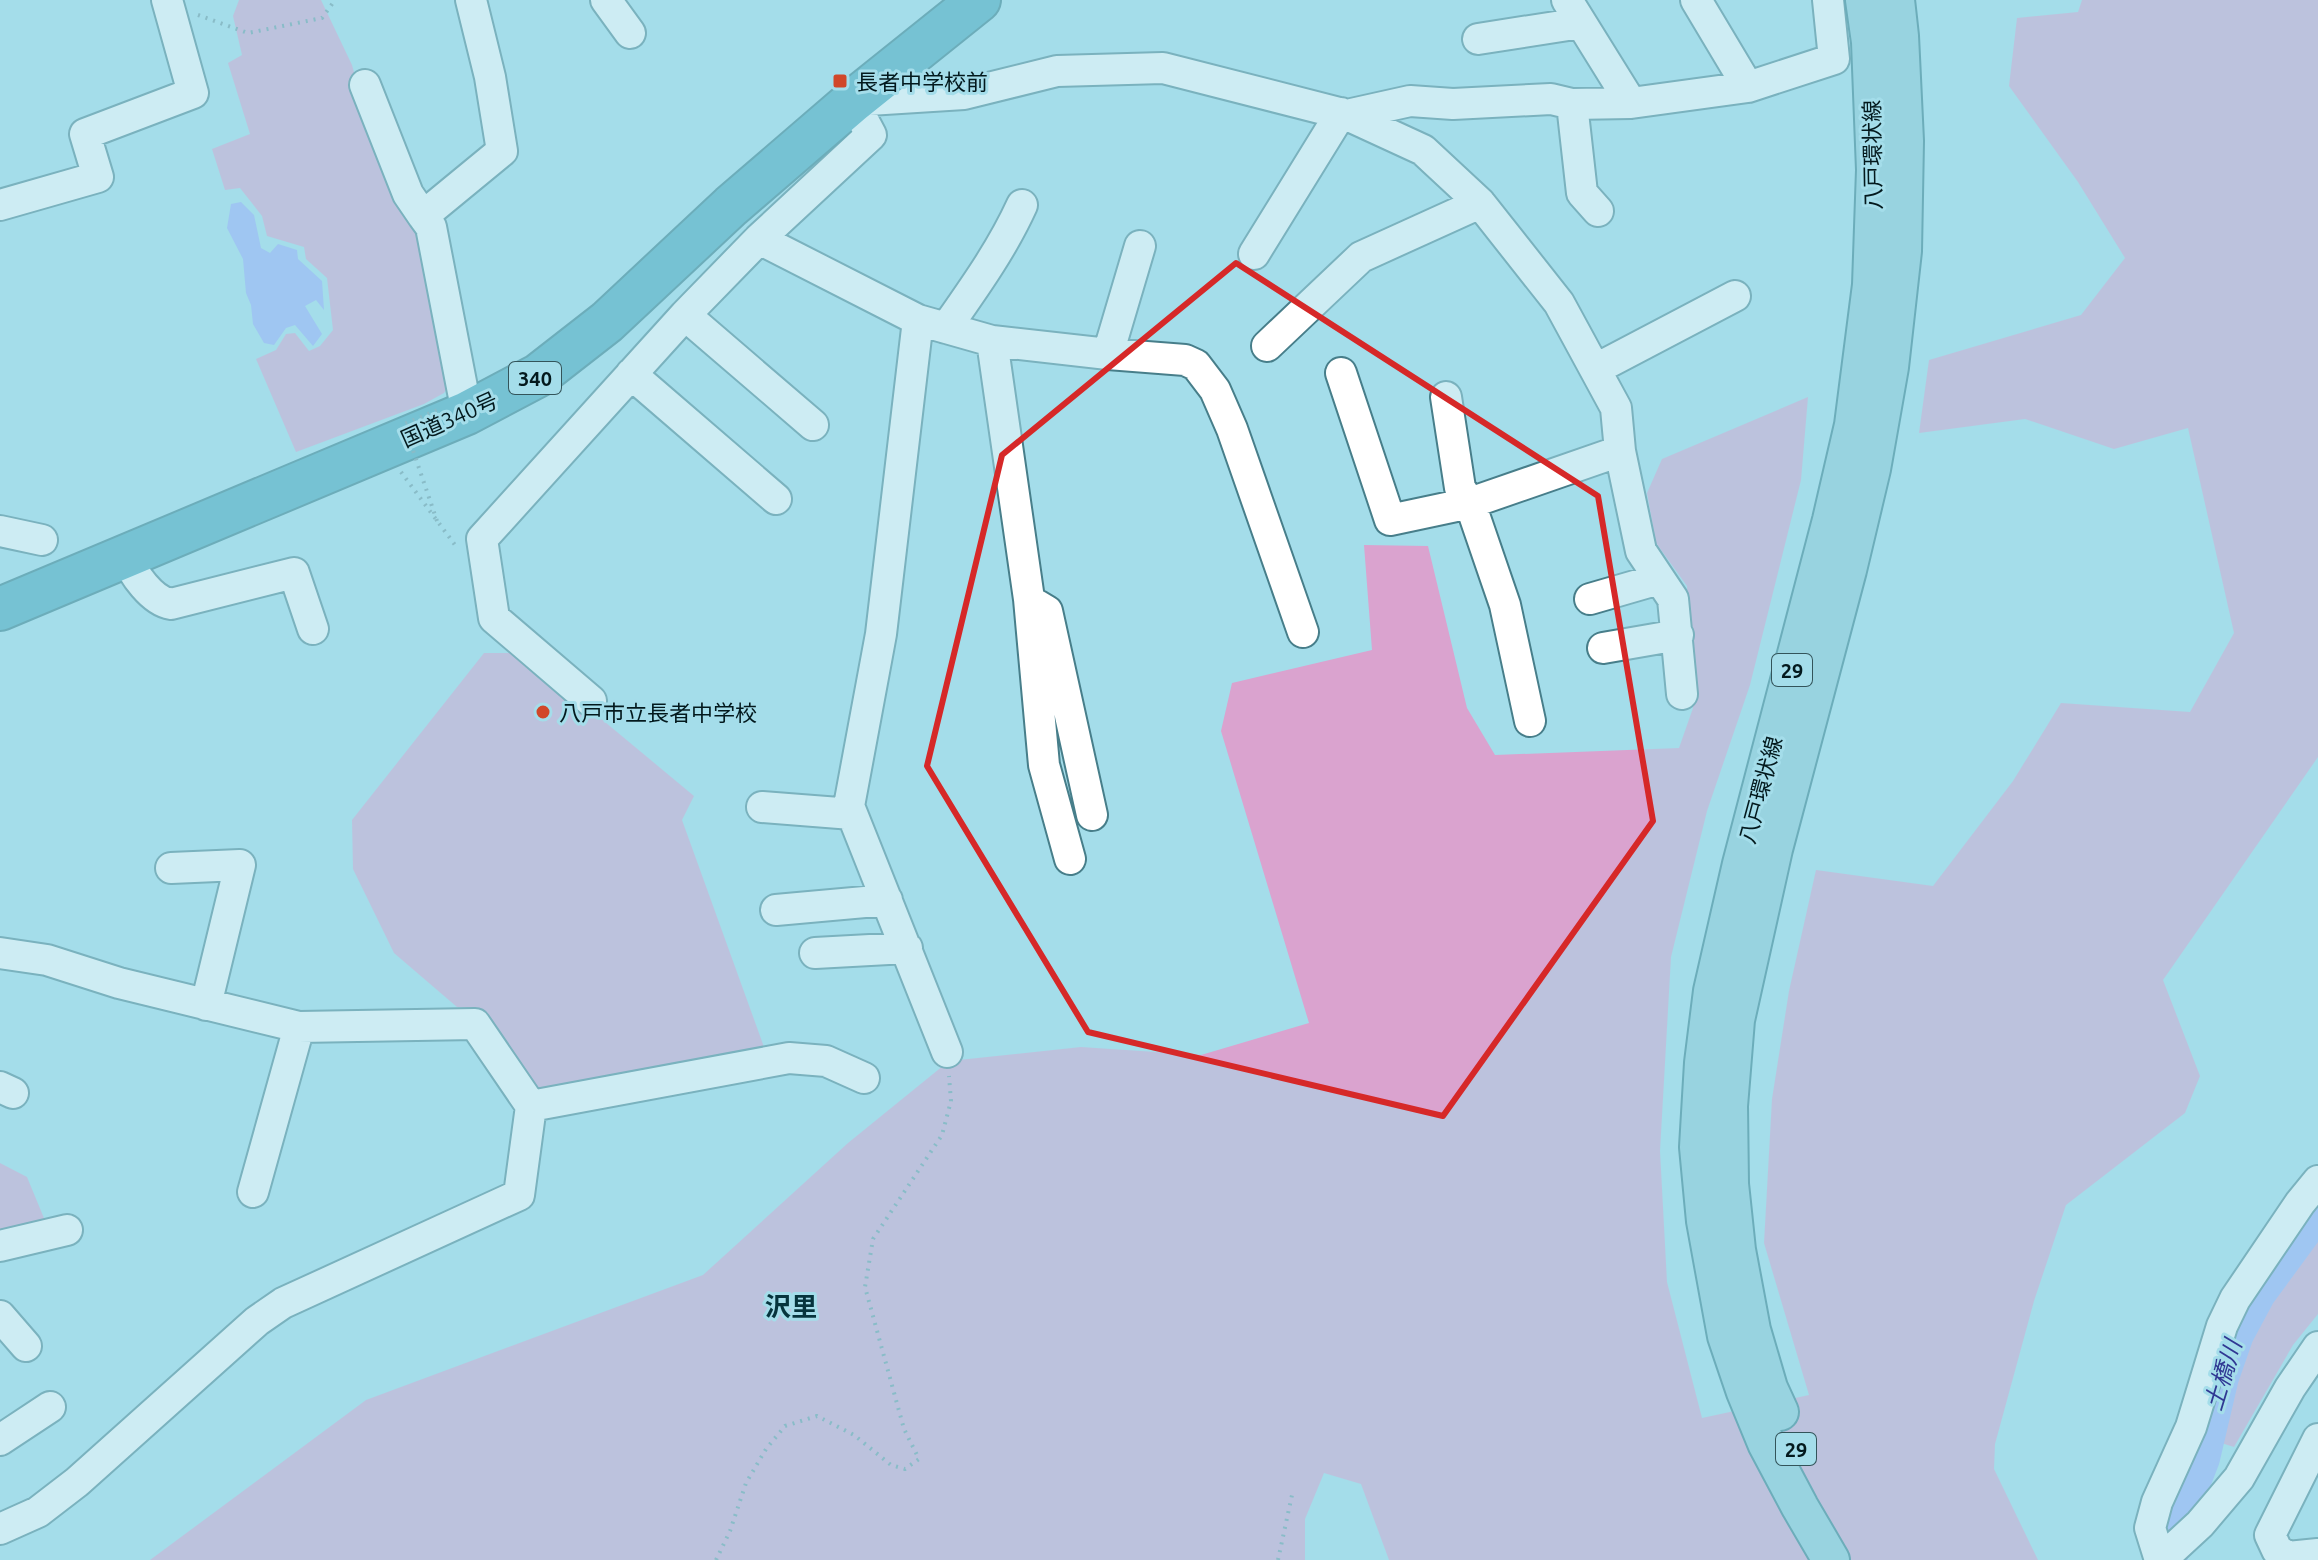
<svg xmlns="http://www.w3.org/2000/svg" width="2318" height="1560" font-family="Ubuntu,'Noto Sans JP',sans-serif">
  <rect width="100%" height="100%" fill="#a4ddea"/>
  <!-- green -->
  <path fill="#daa3cf" d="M239,0H321L352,65L360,94L423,235L452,379L444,393L424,404L296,452L256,359L276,350L286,334L295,333L309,351L320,346L333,330L327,278L306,259L304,247L267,236L262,216L240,188L225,190L212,149L250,134L228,63L242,55L233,16Z
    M2082,0H2318V757L2163,980L2200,1076L2185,1113L2066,1205L2034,1301L1995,1444L1994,1469L2038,1560H1389L1361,1484L1324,1473L1305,1519V1560H150L366,1400L703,1275L848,1143L949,1061L1081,1047L1201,1055L1309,1023L1221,731L1232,683L1372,650L1364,545L1428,546L1467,708L1495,755L1679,748L1693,708L1687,586L1656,543L1647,493L1662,459L1808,397L1801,480L1750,685L1707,811L1671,957L1660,1151L1667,1282L1702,1418L1809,1395L1764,1243L1772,1099L1789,991L1816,870L1933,886L2013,781L2061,703L2190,712L2234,633L2188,428L2114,449L2025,419L1919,433L1929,360L2081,315L2125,258L2078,182L2009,86L2017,18L2078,12Z
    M484,653H522L694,796L682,820L764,1047L535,1098L472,1008L457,1007L394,953L353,869L352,820Z
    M0,1163L27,1177L46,1223L0,1233Z
    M2318,1228V1314L2293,1345L2234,1447L2218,1442L2214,1433L2239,1342L2257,1305L2282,1270L2292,1263Z"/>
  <!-- water -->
  <path fill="#99abfc" d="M241,202L254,215L261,248L270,253L278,244L297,250L298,259L322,281L324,310L316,300L305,306L322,334L313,346L295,325L286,328L274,345L264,343L253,324L251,305L246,293L243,259L227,228L231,204Z"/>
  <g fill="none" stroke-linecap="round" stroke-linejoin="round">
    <!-- river -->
    <path stroke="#99abfc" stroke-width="38" d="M2168,1560L2180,1512L2201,1458L2220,1377L2235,1334L2257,1293L2318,1210"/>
    <defs>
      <path id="minor" d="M606,0L630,33
        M1567,0L1631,103
        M1696,0L1748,87
        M1478,39L1581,23
        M365,85L408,194L423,216
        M1572,104L1582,193L1598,211
        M1347,115L1410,101L1453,104L1551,99L1572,104L1631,103L1748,87L1834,59L1828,0
        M0,205L98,177L85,134L193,93L167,0
        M759,239L918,320
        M1254,254L1341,113
        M685,315L813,425
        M946,328C974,288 1002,249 1022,205
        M992,341L1029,599L1044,765L1070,859
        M1267,346L1361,257L1480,203
        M1108,354L1185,360L1196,365L1215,390L1232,429L1303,632
        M1596,369L1735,296
        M1341,373L1390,520L1470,503L1620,451
        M631,374L776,499
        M1446,397L1460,488L1470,503L1505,605L1530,721
        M467,413L431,227L423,216L502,151L490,77L471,0
        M0,531L42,540
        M126,556C133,574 152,601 171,604L294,573L313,629
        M1590,599L1659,579
        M1037,605L1047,611L1092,815
        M1603,648L1678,635
        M591,701L494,618L482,539L685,315L759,239L871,135L853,101L964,94L1057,71L1163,68L1347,115L1423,150L1480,203L1559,303L1616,408L1620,451L1641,551L1673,599L1682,694
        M762,807L852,814
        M171,868L240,865L206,1005
        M776,910L887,900
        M0,953L47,960L119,983L299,1027L253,1192
        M815,953L907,948
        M299,1027L475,1024L531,1106
        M947,1052L849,806L881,634L918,320L992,341L1108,354L1140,246
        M0,1087L13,1093
        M0,1246L67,1230
        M0,1316L26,1346
        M2318,1439L2270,1535L2277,1550L2288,1557L2318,1554
        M0,1440L50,1407
        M0,1529L38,1512L77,1482L257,1321L283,1303L519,1195L531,1106L789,1058L826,1061L864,1078
        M2160,1560L2150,1528L2157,1502L2191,1427L2222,1326L2235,1299L2300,1203L2318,1181
        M2161,1560L2200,1524L2239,1478L2290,1388L2318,1347"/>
      <path id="major" d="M1780,1412L1769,1388L1752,1330L1737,1250L1730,1184L1729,1106L1736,1020L1774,849L1848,570L1872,469L1890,367L1903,251L1905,141L1900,36L1896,0
        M1831,1560L1800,1507L1766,1443L1745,1392L1726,1336L1705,1221L1698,1147L1703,1063L1712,991L1741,864L1831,520L1853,425L1871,285L1875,170L1870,42L1864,0"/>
      <path id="highway" d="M0,609L467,413L539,375L607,322L731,206L853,101L979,0"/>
    </defs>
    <!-- minor casing -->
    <use href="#minor" stroke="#477e8a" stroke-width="34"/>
    <!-- major casing -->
    <use href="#major" stroke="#297382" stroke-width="40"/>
    <!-- highway casing -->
    <use href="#highway" stroke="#297382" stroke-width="46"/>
    <!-- path -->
    <path stroke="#69959f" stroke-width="4" stroke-dasharray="2 6" stroke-linecap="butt" d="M198,15L248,33L322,18L335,0
      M401,472L458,549
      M716,1560L730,1531L746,1483L766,1449L785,1426L817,1416L854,1435L891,1465L905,1469L919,1459L904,1429L865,1287L873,1239L942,1135L951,1101L949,1076
      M1278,1560L1292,1495"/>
    <!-- minor -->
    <use href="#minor" stroke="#fff" stroke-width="30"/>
    <!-- major -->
    <use href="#major" stroke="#8bc8d4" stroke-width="36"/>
    <!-- highway -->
    <use href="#highway" stroke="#3ea3b8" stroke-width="42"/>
    <!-- path-bridge -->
    <path stroke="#69959f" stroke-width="4" stroke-dasharray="2 6" stroke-linecap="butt" d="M437,521L404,424L440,409"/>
  </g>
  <!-- marked area -->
  <path d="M0 0H2318V1560H0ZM1236,263L1598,496L1653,821L1443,1116L1088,1032L927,766L1002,455Z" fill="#a4ddea" fill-opacity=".55" fill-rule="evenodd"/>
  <path fill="none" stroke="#d62828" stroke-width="6" stroke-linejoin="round" d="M1236,263L1598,496L1653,821L1443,1116L1088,1032L927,766L1002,455Z"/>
  <!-- markers -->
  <g fill="#d14729" stroke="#a4ddea" stroke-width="3">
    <rect x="832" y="73" width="16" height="16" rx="4"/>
    <circle cx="543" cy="712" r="8"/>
  </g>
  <g text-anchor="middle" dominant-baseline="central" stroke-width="6" stroke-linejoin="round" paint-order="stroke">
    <!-- shield labels -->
    <g fill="#a4ddea" stroke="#33545a" stroke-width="2">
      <rect x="509" y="362" width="52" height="32" rx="6"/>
      <rect x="1772" y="654" width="40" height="32" rx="6"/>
      <rect x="1776" y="1433" width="40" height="32" rx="6"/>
    </g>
    <g font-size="20" font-weight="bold" fill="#03191d">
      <text x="535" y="378">340</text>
      <text x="1792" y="670">29</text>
      <text x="1796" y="1449">29</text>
    </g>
    <!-- poi labels -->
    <g font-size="22" fill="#03191d" stroke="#a4ddea" text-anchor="start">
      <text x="856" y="81">長者中学校前</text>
      <text x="559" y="712">八戸市立長者中学校</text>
    </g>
    <!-- street labels -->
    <g font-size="22" fill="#03191d" stroke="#a4ddea">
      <text transform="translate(1872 155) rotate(-91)">八戸環状線</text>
      <text transform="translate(449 419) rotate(-24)">国道340号</text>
      <text transform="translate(1760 790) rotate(-75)">八戸環状線</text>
    </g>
    <!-- water labels -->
    <g font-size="24" font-style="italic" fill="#303893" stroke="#a4ddea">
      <text transform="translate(2223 1375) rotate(-73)">土橋川</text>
    </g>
    <!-- quarter labels -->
    <g font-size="26" font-weight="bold" fill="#06343d" stroke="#a4ddea">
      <text x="791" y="1306">沢里</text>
    </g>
  </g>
</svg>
